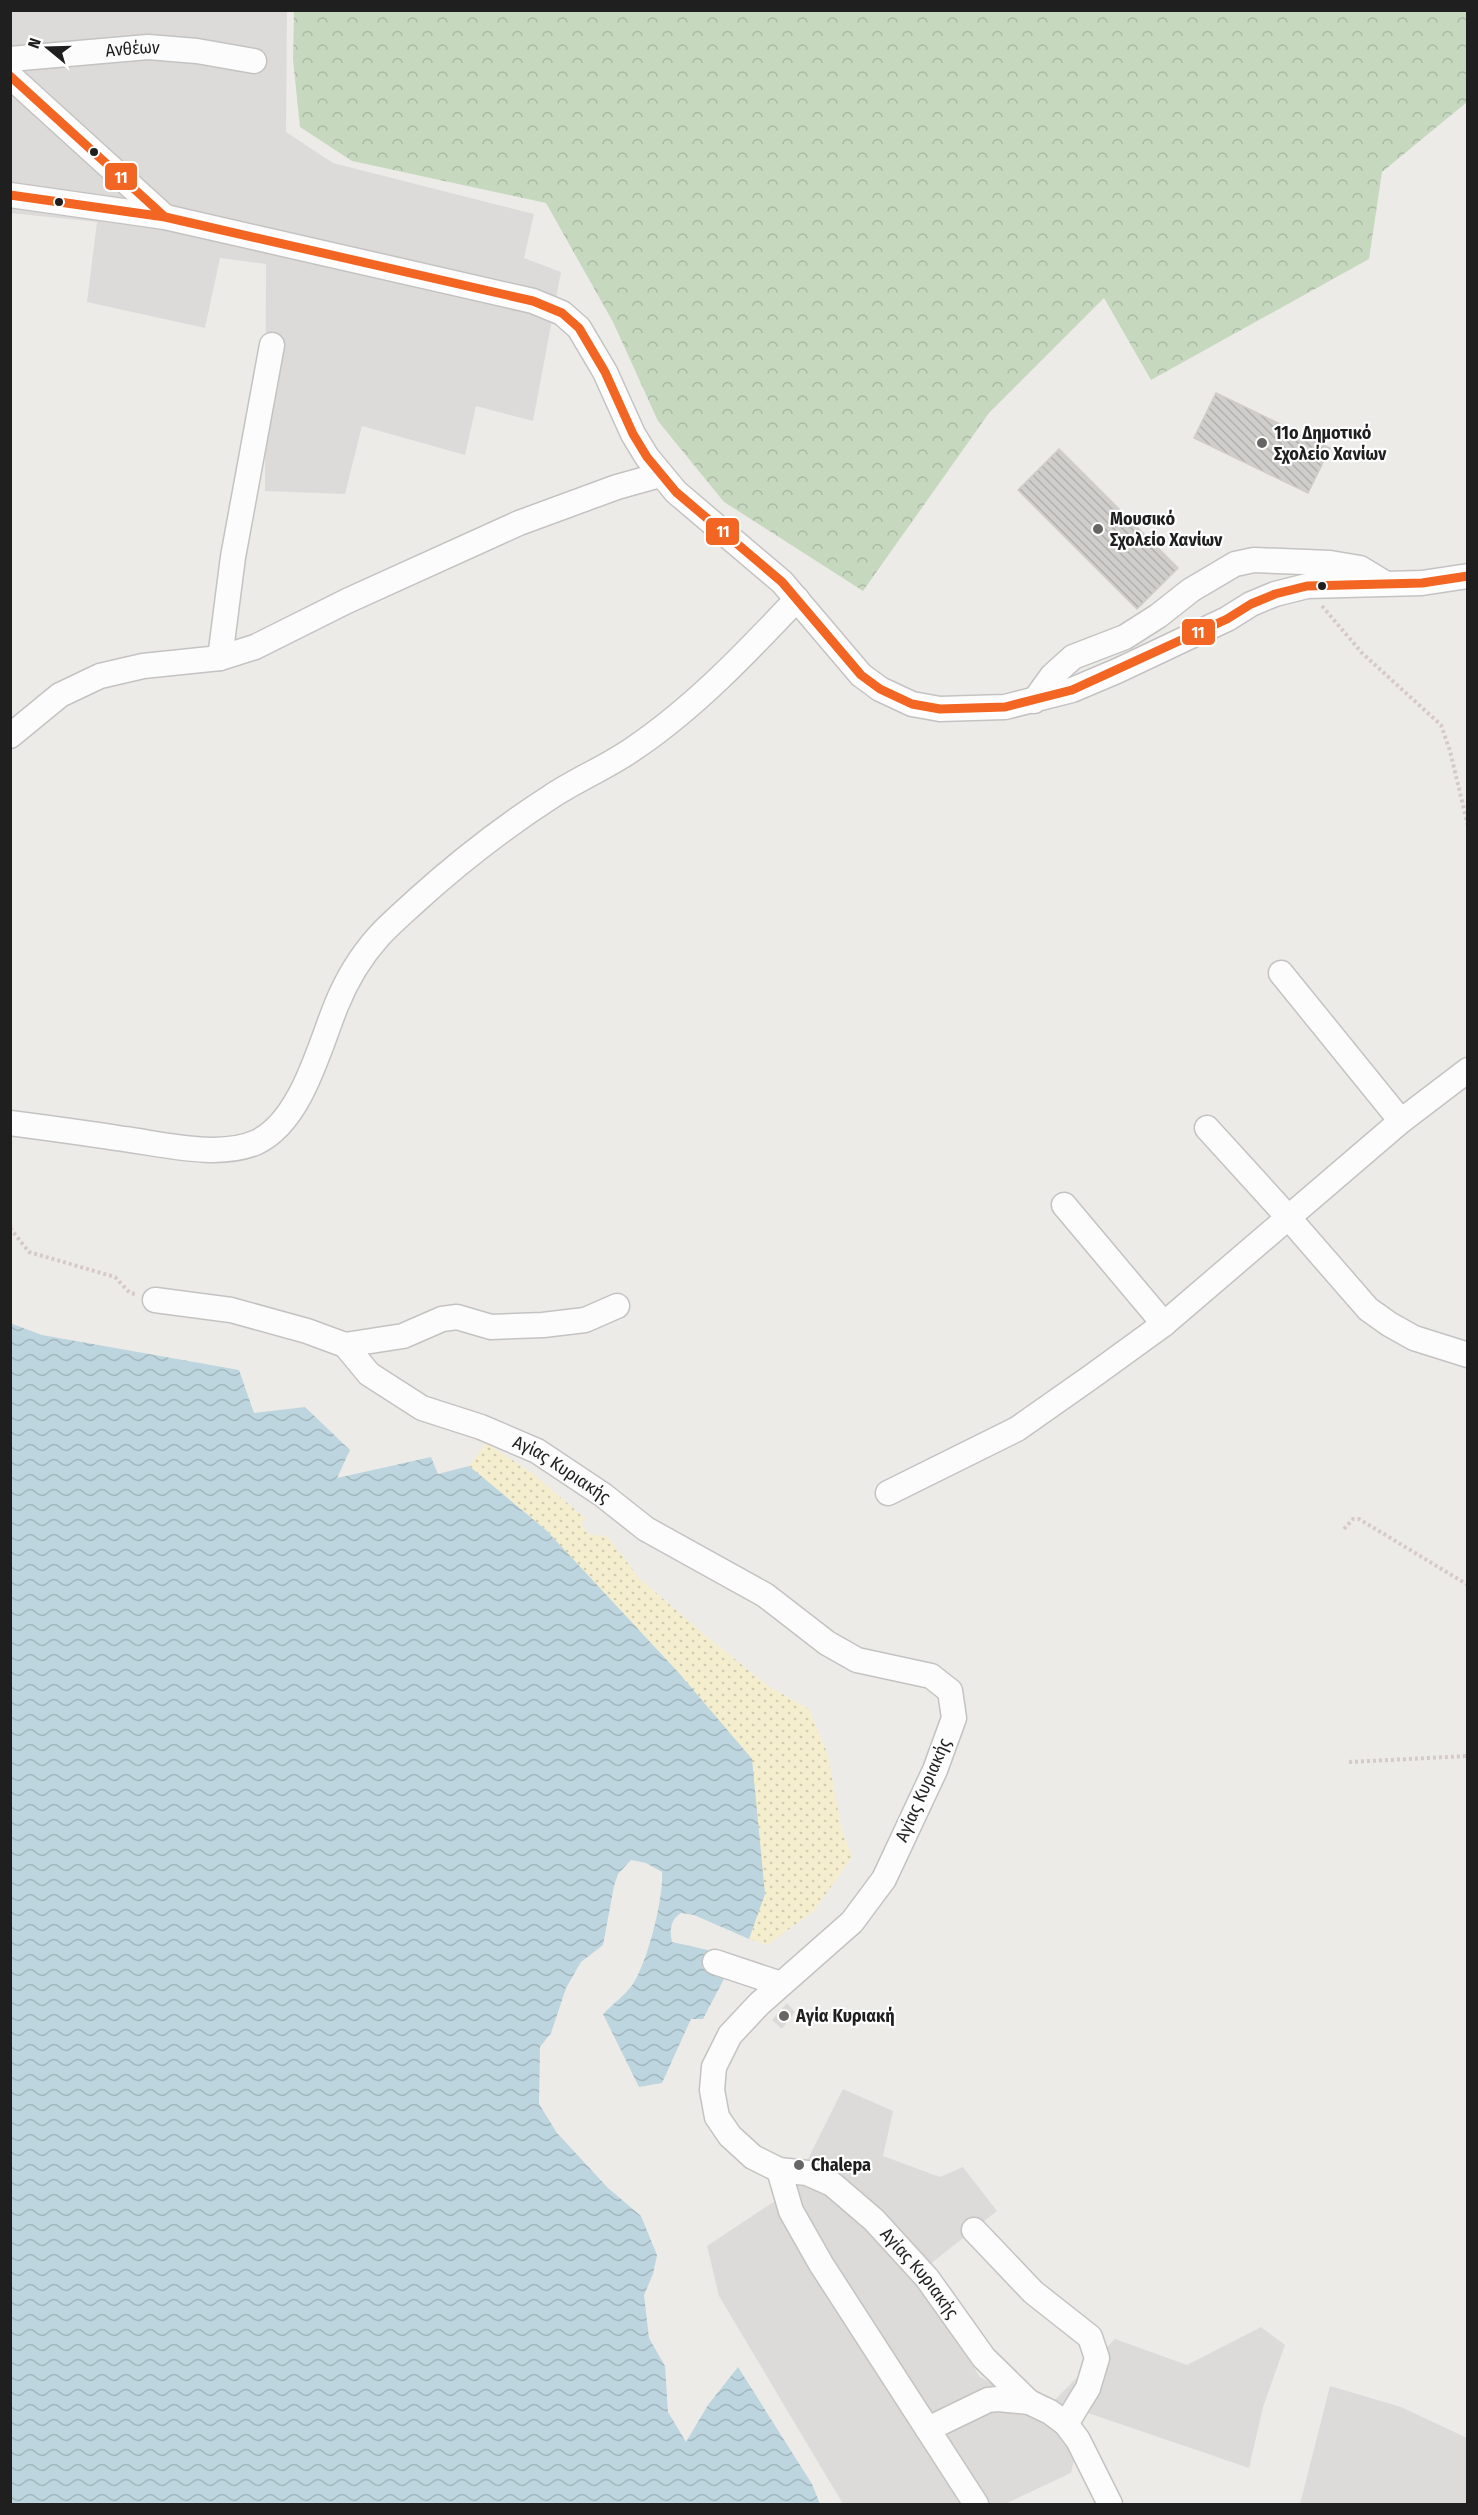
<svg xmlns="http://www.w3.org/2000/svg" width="1478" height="2515" font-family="'Fira Sans Condensed',sans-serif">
  <defs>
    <pattern id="forest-crowns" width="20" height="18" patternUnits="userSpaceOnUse" patternTransform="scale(1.5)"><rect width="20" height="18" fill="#c6d9bf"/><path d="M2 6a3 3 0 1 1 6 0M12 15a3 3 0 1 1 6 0" fill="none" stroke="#aabaa4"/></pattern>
    <pattern id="sand-dots" width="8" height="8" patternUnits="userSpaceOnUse" patternTransform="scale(1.5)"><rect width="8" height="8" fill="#f4eece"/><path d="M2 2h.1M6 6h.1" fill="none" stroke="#d1ccb0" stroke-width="1.8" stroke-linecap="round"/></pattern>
    <pattern id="water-waves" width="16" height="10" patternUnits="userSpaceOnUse" patternTransform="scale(1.5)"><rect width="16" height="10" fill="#bdd5de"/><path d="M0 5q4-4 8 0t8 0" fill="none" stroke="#a2b6be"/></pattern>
    <pattern id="building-back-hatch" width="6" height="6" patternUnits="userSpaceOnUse" patternTransform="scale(1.5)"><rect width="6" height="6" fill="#d0cecb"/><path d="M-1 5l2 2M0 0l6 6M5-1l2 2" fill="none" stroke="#b2b0ae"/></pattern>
  </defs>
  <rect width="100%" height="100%" fill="#edebe8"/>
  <!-- residential -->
  <path fill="#dcdbd9" d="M11,11H287L286,132L333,163L534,214L524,258L561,272L533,421L476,406L465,455L362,426L345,494L265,491L266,264L220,258L205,328L87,302L97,222L11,213Z
    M843,2089L893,2111L883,2156L940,2177L963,2167L997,2211L919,2273L979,2376L1041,2414L1115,2339L1187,2365L1261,2327L1285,2345L1263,2407L1249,2468L1085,2412L1071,2473L1005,2504H843L719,2296L707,2246L793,2189Z
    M1330,2386L1401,2407L1467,2438V2504H1300Z"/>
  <!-- religious -->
  <path fill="#dbdad9" d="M787,2003L795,2012L782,2029L772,2020Z"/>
  <!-- forest -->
  <path fill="url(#forest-crowns)" d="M294,10L1467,11V102L1382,172L1369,259L1151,380L1104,298L989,413L863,591L724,502L658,421L613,322L546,203L352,161L300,127L293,60Z"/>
  <!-- sand -->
  <path fill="url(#sand-dots)" d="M486,1443L532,1473L586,1519L580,1524L589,1534L608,1537L639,1578L700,1631L768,1686L809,1709L828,1755L841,1827L852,1857L814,1911L767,1945L749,1939L765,1894L678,1672L546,1530L469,1466Z"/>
  <!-- water -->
  <path fill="url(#water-waves)" d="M10,1323L42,1335L239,1370L254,1413L305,1407L350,1450L337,1478L431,1457L438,1474L469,1466L546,1530L678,1672L752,1759L765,1894L749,1939L694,1915L681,1913C671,1919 669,1930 672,1942L708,1950L702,1968L725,1977L703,2019H691L662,2083L639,2087L603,2014C613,2004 625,1995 633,1984C647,1963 664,1898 662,1872L646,1863L631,1860L618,1874L614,1886L603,1945L581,1962L566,1988L551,2033L540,2047L539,2104L557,2133L608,2188L641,2216L657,2255L653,2274L644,2295L649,2338L665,2366L668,2412L686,2442L708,2405L738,2367L812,2484L820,2504H11Z"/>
  <!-- building -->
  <path fill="url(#building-back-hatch)" stroke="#d0cdc9" stroke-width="1.5" d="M1216,393L1330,448L1308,493L1194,438Z
    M1059,449L1178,568L1137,609L1018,490Z"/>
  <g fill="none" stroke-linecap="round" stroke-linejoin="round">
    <defs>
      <g id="minor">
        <path id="s1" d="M10,59L148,47L197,51L254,61"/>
        <path d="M10,76L165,217"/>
        <path d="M10,195L165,217L533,301L562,313L579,328L605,372L633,434L647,457L676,492L782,582L861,675L880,689L912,704L940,709L1005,707L1072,690L1117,671L1227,619L1251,604L1275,594L1307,586L1422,583L1468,576"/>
        <path d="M220,658L233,557L272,345"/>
        <path d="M1034,701L1052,676L1073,657L1125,637L1158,616L1191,590L1235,564L1254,560L1330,563L1360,568L1383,582"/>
        <path d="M10,736L60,695L100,676L143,666L220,658L255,647L347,601L519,523L617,487L660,475"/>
        <path d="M1281,973L1401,1121"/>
        <path d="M10,1123C48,1128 86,1133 124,1139C163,1144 220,1159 257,1142C301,1121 319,1048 336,1006C346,981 361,956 379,936C391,923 404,912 417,900C460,861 504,827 552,796C578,779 607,767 633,749C694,708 747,652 797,599"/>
        <path d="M1207,1128L1288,1217L1368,1309L1389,1324L1414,1338L1468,1355"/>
        <path d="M1064,1205L1164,1324"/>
        <path id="s2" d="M155,1300L231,1310L307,1331L345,1345L369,1374L422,1408L481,1427L537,1451L603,1495L646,1529L765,1595L827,1643L857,1660L931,1676L950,1691L954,1718L935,1770L884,1879L852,1922L759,2004L730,2035L714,2067L712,2090L717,2117L730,2136L753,2157L779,2170L807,2173L832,2184L874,2220L927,2278L984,2358L1029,2402L1050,2412L1066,2424L1078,2440L1110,2504"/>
        <path d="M345,1345L403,1336L442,1319L457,1317L491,1327L543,1325L585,1320L617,1306"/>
        <path d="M888,1493L1017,1429L1091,1377L1164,1324L1401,1121L1468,1070"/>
        <path d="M715,1962L781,1984"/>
        <path d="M779,2170L791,2211L821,2264L976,2504"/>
        <path d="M974,2230L1033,2292L1090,2337L1097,2358L1088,2388L1066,2424"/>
        <path d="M928,2429L988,2400L998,2399L1029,2402"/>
      </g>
    </defs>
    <!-- minor casing -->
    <use href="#minor" stroke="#c4c3c2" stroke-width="27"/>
    <!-- path -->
    <path stroke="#d6cac8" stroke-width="4" stroke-dasharray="3 3" stroke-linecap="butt" d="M1322,606L1362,653L1441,725L1450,751L1468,826
      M10,1228L29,1252L115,1277L130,1293L135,1294
      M1344,1529L1353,1519H1359L1468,1585
      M1349,1762L1468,1756"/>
    <!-- minor -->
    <use href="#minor" stroke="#fcfcfc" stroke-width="24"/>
    <defs>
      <path id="bus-1" d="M10,76L165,217
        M10,195L165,217L533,301L562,313L579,328L605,372L633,434L647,457L676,492L782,582L861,675L880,689L912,704L940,709L1005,707L1072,690L1227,619L1251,604L1275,594L1307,586L1422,583L1468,576"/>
    </defs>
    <!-- bus-1 casing -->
    <use href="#bus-1" stroke="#fff" stroke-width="14"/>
    <!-- bus-1 -->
    <use href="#bus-1" stroke="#f26522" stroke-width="9"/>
  </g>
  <!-- markers -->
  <g fill="#1f1f1f" stroke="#fff" stroke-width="2">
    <circle cx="94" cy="152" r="5"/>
    <circle cx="59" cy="202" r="5"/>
    <circle cx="1322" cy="586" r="5"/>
  </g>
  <g fill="#676665" stroke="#fff" stroke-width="2">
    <circle cx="1262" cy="443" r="6"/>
    <circle cx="1098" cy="529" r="6"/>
    <circle cx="784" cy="2016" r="6"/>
    <circle cx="799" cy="2165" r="6"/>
  </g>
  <g text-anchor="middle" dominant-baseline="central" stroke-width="4.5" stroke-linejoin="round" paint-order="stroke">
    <!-- street labels -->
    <g font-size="18" fill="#1f1f1f" stroke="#fff">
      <text stroke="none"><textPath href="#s1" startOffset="123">Ανθέων</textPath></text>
      <text stroke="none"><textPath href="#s2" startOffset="450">Αγίας Κυριακής</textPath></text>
      <text transform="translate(923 1790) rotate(-66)">Αγίας Κυριακής</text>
      <text stroke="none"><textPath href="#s2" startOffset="1676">Αγίας Κυριακής</textPath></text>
    </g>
    <!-- poi labels -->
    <g font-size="18" font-weight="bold" fill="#1f1f1f" stroke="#fff" text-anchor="start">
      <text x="1274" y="433">11o Δημοτικό<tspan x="1274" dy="21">Σχολείο Χανίων</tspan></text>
      <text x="1110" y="519">Μουσικό<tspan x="1110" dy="21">Σχολείο Χανίων</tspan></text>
      <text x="796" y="2016">Αγία Κυριακή</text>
      <text x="811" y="2165">Chalepa</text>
    </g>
  </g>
  <g stroke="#fff" stroke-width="2">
    <rect x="104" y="162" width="34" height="29" rx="6" fill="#f26522"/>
    <rect x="705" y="517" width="35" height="29" rx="6" fill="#f26522"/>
    <rect x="1181" y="618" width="35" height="28" rx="6" fill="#f26522"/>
  </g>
  <g font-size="16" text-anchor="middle" font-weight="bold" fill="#fff">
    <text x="121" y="183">11</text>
    <text x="723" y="537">11</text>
    <text x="1198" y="638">11</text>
  </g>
  <!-- border -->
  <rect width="1478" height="2515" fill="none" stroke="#1f1f1f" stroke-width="24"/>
  <!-- north arrow -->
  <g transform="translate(48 48) rotate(289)" stroke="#ffffff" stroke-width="4.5" paint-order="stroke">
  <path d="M0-4.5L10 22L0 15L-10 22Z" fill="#1f1f1f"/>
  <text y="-9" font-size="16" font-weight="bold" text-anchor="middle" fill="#1f1f1f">N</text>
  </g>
</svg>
